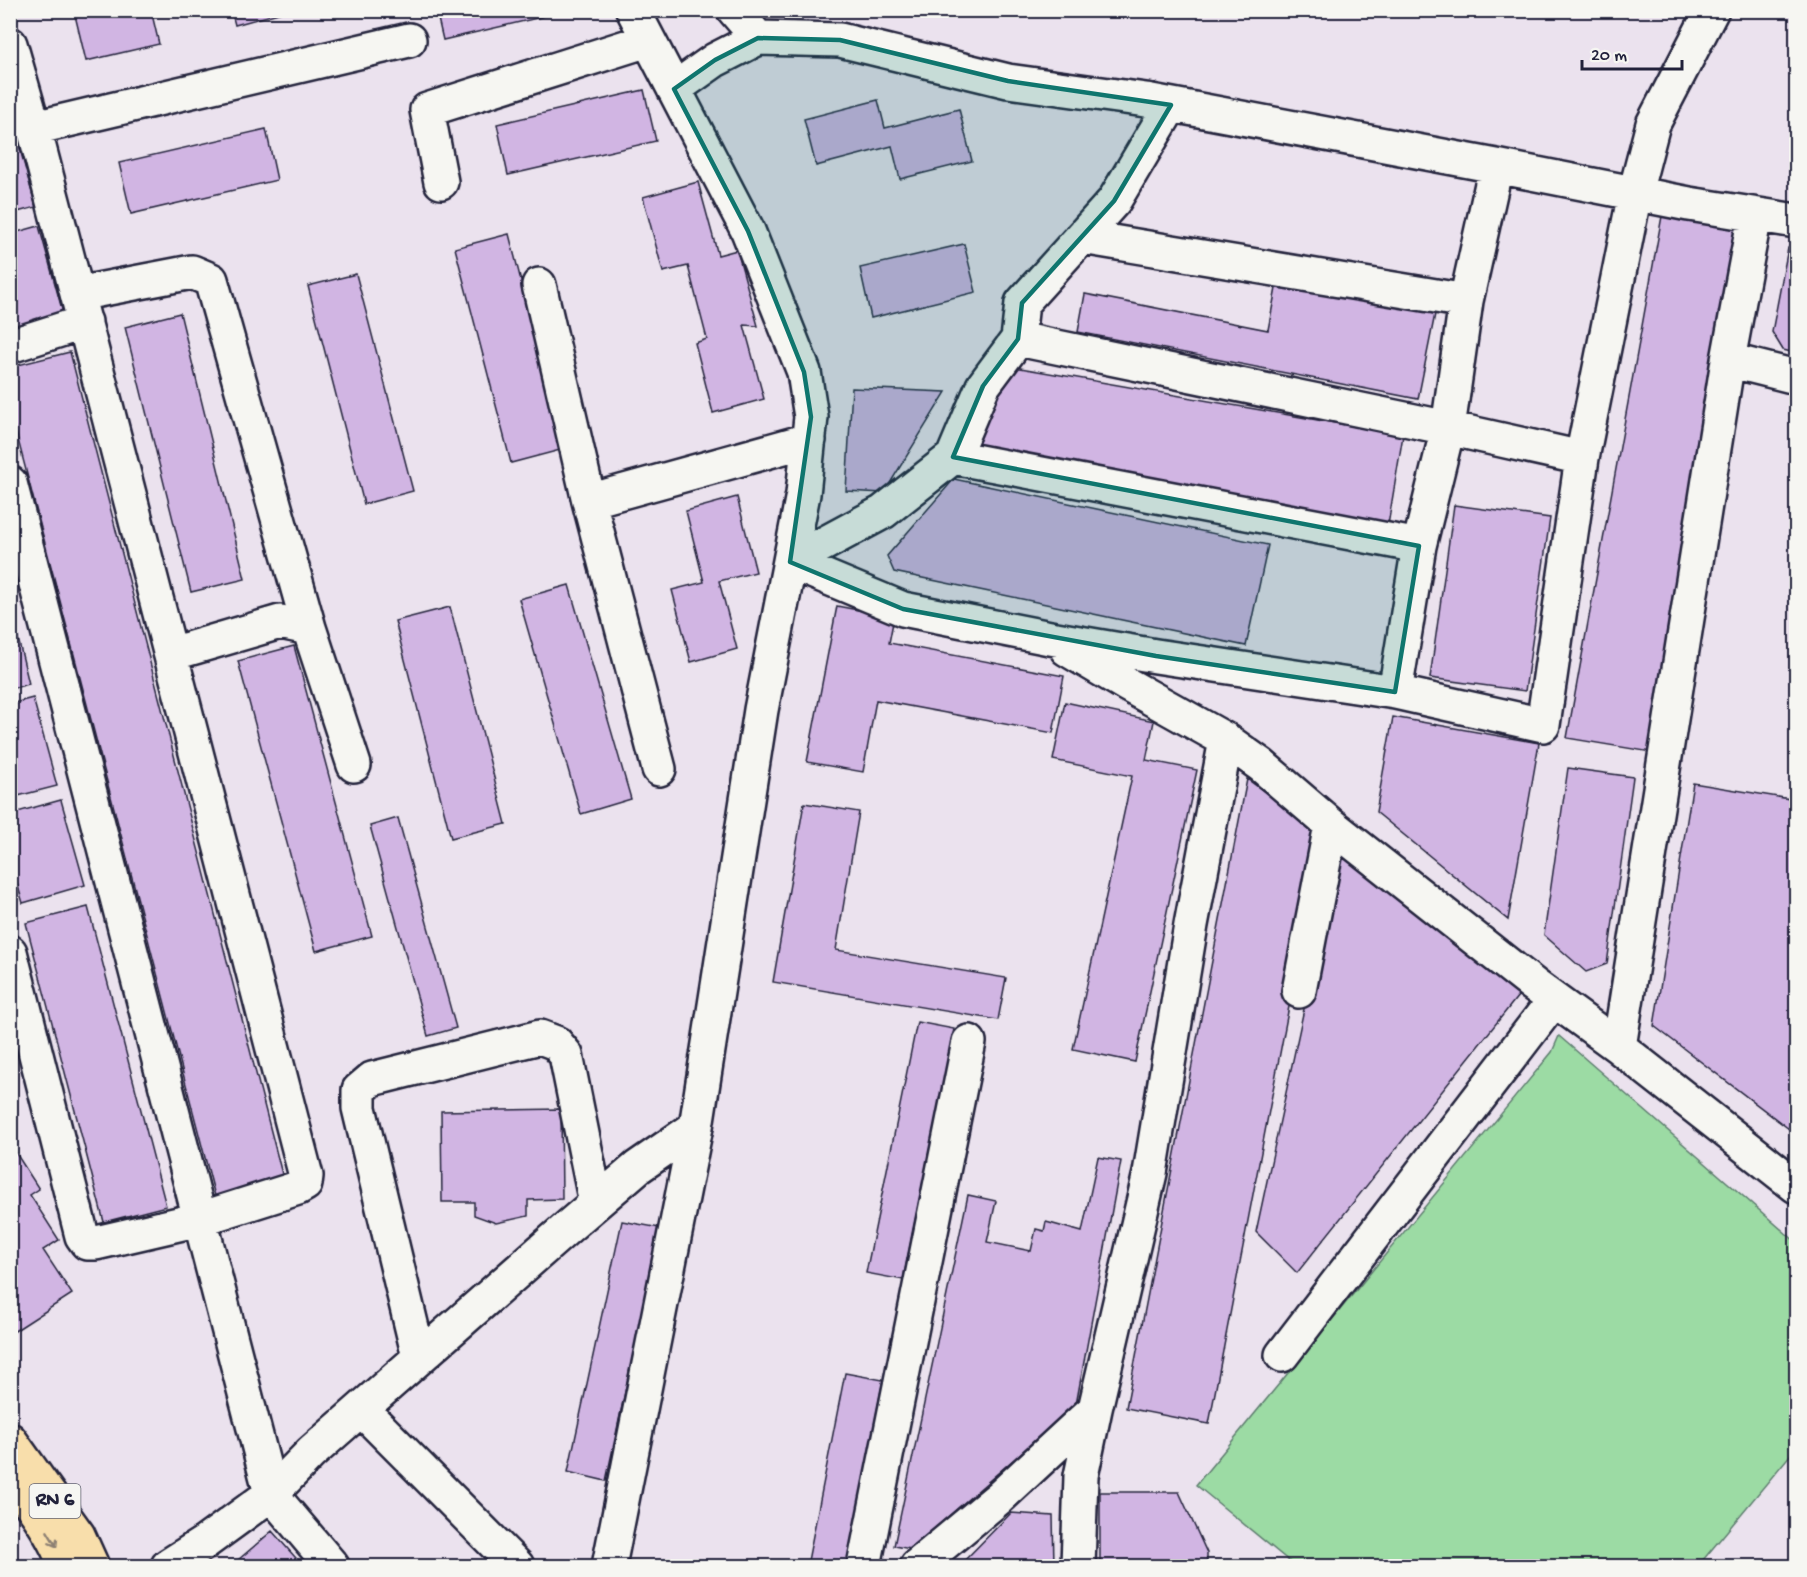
<svg xmlns="http://www.w3.org/2000/svg" width="1807" height="1577" font-family="'Gochi Hand',sans-serif">
  <rect width="100%" height="100%" fill="#ebe2ee"/>
  <filter id="ink" filterUnits="userSpaceOnUse"><feTurbulence type="fractalNoise" baseFrequency=".0167" numOctaves="2"/><feDisplacementMap in="SourceGraphic" scale="12" xChannelSelector="R" yChannelSelector="G"/><feConvolveMatrix kernelMatrix="1 2 1 2 8 2 1 2 1" color-interpolation-filters="sRGB"/></filter>
  <g filter="url(#ink)">
    <!-- green -->
    <path fill="#9cdba4" stroke="#5f7e70" stroke-width="1.5" d="M1559,1036L1796,1242V1448L1698,1566H1295L1196,1485L1552,1052Z"/>
    <!-- building -->
    <path fill="#d1b5e3" stroke="#22223b" stroke-width="1.5" d="M77,10H151L159,44L86,61L74,11Z
      M231,10H286V11L235,25Z
      M436,10H571L443,40Z
      M644,90L656,141L508,175L497,124Z
      M878,100L885,128L959,109L972,161L900,179L892,146L816,166L804,119Z
      M12,120L36,207L10,214V121Z
      M266,129L277,180L131,214L119,163Z
      M698,182L718,255L737,250L758,326L744,325L764,399L713,413L695,343L707,339L688,266L663,272L643,197Z
      M1662,216L1745,231L1651,752L1567,738Z
      M39,226L63,313L10,328V234Z
      M509,234L564,449L511,463L455,248Z
      M1796,243V353L1783,350L1772,332L1788,248Z
      M964,244L976,292L871,318L860,268Z
      M356,274L413,491L364,504L308,286Z
      M1277,283L1435,314L1418,399L1078,332L1085,294L1268,330Z
      M180,313L245,579L191,592L125,327Z
      M70,352L283,1178L215,1196L10,409V367Z
      M1009,366L1403,435L1388,525L973,446Z
      M852,388L946,392L884,493L846,491Z
      M954,479L1268,545L1246,646L894,572L887,556Z
      M737,497L756,572L719,581L737,649L691,662L672,590L704,582L686,511Z
      M1454,505L1550,518L1525,691L1430,678Z
      M569,585L631,799L581,814L519,599Z
      M10,605L29,684L10,689Z
      M837,606L894,617L889,643L1064,676L1053,733L876,700L863,772L807,762Z
      M450,607L506,824L451,838L395,621Z
      M294,646L372,936L316,951L238,661Z
      M33,698L57,786L10,798V704Z
      M1065,702L1154,721L1146,760L1197,770L1135,1062L1073,1049L1132,776L1053,760Z
      M1393,717L1539,743L1508,920L1376,812Z
      M1568,768L1633,777L1607,964L1586,972L1544,935Z
      M1247,779L1322,834L1209,1424L1126,1408Z
      M1693,783L1796,800V1093L1789,1129L1654,1026Z
      M61,800L85,885L23,903L10,860V814Z
      M804,803L859,812L836,950L1006,978L998,1020L773,982Z
      M398,818L456,1028L428,1036L370,826Z
      M1349,848L1522,991L1297,1273L1256,1232L1335,865Z
      M88,907L166,1206L104,1222L26,923Z
      M917,1022L954,1029L903,1280L866,1273Z
      M561,1109L562,1199L528,1200V1216L496,1223L474,1215V1202H442L441,1111Z
      M10,1144L39,1189L30,1195L59,1240L43,1250L72,1294L10,1334Z
      M1098,1157L1121,1161L1076,1405L911,1549L894,1546L968,1195L996,1201L987,1242L1031,1251L1036,1229L1044,1231L1046,1222L1082,1232Z
      M622,1221L660,1228L606,1481L568,1472Z
      M845,1373L883,1380L847,1566H807Z
      M1100,1492H1179L1207,1553V1566H1100Z
      M1011,1513L1053,1516L1054,1566H959Z
      M272,1531L303,1566H231Z"/>
    <g fill="none" stroke-linecap="round" stroke-linejoin="round">
      <defs>
        <path id="minor" d="M734,10L758,38
          M10,44L34,128L306,1176L305,1184L298,1188L200,1219L96,1243H87L82,1236L10,952
          M674,89L715,60L758,38L840,40L1008,81L1146,100L1496,166L1689,204L1796,221
          M34,128L409,40
          M441,182L427,110L648,40
          M1082,237L1466,301
          M539,285L589,501L809,440
          M77,294L192,272L211,280L309,628
          M1018,339L1448,428L1582,458
          M10,346L85,322
          M1728,360L1796,377
          M953,457L1419,546
          M10,483L271,1494L332,1566
          M589,501L659,769
          M790,562L903,609L1050,638L1156,656L1395,692L1543,725L1582,458L1635,193L1653,124L1712,10
          M790,562L883,512L953,457L983,386L1018,339L1022,303L1114,201L1171,105
          M1067,649L1126,684L1226,740L1261,765L1331,825L1534,985L1619,1047L1796,1186
          M171,654L280,622L309,628L354,765
          M1395,692L1419,546L1448,428L1466,301L1496,166
          M1299,991L1331,825
          M1619,1047L1728,360L1755,215
          M1282,1355L1554,1000
          M419,1357L359,1108V1090L372,1079L540,1037L556,1043L566,1055L596,1203
          M361,1409L517,1566
          M168,1566L204,1543L271,1494L311,1453L568,1227L638,1167L696,1127L761,710L803,494L811,417L804,372L748,231L633,10
          M609,1566L696,1127
          M864,1566L969,1042
          M917,1566L1000,1497L1095,1409L1150,1173L1191,925L1226,740
          M1078,1566L1081,1476L1095,1409"/>
        <path id="major" d="M10,1440L78,1535L92,1566
          M21,1492C37,1510 58,1544 65,1566"/>
      </defs>
      <!-- minor casing -->
      <use href="#minor" stroke="#22223b" stroke-width="38"/>
      <!-- major casing -->
      <use href="#major" stroke="#22223b" stroke-width="38"/>
      <!-- minor -->
      <use href="#minor" stroke="#f6f6f2" stroke-width="33"/>
      <!-- major -->
      <use href="#major" stroke="#f8deab" stroke-width="33"/>
    </g>
    <!-- one-way arrows -->
    <defs><path id="oneway-shaft" d="M-6 0H5M1.5-3L5.5 0L1.5 3" fill="none" stroke-width="1.6" stroke-linecap="round" stroke-linejoin="round" transform="scale(1.5)"/></defs>
    <use stroke="#8d8073" href="#oneway-shaft" transform="translate(52 1539) rotate(59)"/>
  </g>
  <!-- marked area -->
  <path fill="#0f766e" fill-opacity="0.2" stroke="#0f766e" stroke-width="4.5" stroke-linejoin="round" d="M758,38L840,40L1008,81L1171,105L1114,201L1022,303L1018,339L983,386L953,457L1419,546L1395,692L1156,656L903,609L790,562L811,417L804,372L748,231L674,89L715,60Z"/>
  <g text-anchor="middle" dominant-baseline="central" stroke-width="4.5" stroke-linejoin="round" paint-order="stroke">
    <!-- shield labels -->
    <rect fill="#f6f6f2" stroke="#626272" stroke-width="1.5" x="29.5" y="1484" width="51" height="34" rx="4.5"/>
    <g font-size="20" font-weight="bold" fill="#22223b">
      <text x="55" y="1501">RN 6</text>
    </g>
  </g>
  <!-- margin -->
  <rect width="1807" height="1577" fill="none" stroke="#f6f6f2" stroke-width="36"/>
  <rect x="18" y="18" width="1771" height="1541" fill="none" stroke="#22223b" stroke-width="2" filter="url(#ink)"/>
  <!-- scale -->
  <path d="M1582 60v9h100v-9" fill="none" stroke="#22223b" stroke-width="3"/>
  <text x="1591" y="60" font-size="18" fill="#22223b" stroke="#f6f6f2" stroke-width="4.5" paint-order="stroke">20 m</text>
</svg>
